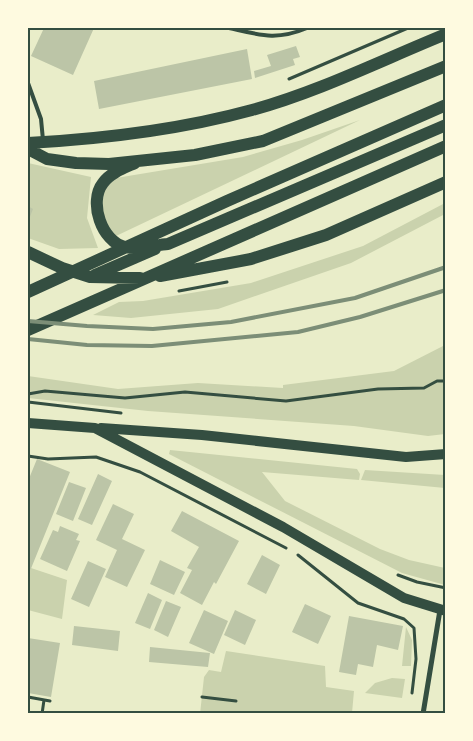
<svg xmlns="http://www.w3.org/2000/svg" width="473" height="741" font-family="Inter,sans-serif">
  <rect width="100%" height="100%" fill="#e9edc9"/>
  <!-- green -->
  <path fill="#cad2ad" d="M360,120L116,236L108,233L93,201L116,178L243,157L302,140Z
    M28,163L91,177L87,218L98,248L59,249L28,238Z
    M445,203V214L351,263L218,309L131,318L93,315L119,302L143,301L251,283L363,246Z
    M445,345V434L428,436L354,426L148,411L28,398V376L118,389L198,383L283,388V385L394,371Z
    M170,450L357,469L360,474L359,480L262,472L285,501L380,549L409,560L445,568V585L402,573L169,454Z
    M365,470L445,475V488L361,480Z
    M31,568L67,580L62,619L28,610V576Z
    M406,627L412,640L411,666H402Z
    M226,651L325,666L326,687L354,691L352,713L200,714L204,677L209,670L221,672Z
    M392,678L405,679L402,698L365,693L375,683Z"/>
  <!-- building -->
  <path fill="#bcc5a7" d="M44,28H94L73,75L31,56Z
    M296,46L300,57L293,59L295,65L255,78L254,71L271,66L267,55Z
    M247,49L252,79L99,109L94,81Z
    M28,206L33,209L28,222Z
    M37,459L70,472L28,576V481Z
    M98,474L112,481L92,525L78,519Z
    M69,482L86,488L73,521L56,514Z
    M113,504L134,514L122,539L145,550L127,587L105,577L117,550L96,540Z
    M182,511L239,541L216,584L214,582L202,605L180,593L192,570L187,568L199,547L171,531Z
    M60,526L79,534L76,540L80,541L67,571L40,559L53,530L58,532Z
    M262,555L280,565L266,594L247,584Z
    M160,560L185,572L174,595L150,584Z
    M88,561L106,569L89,607L71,599Z
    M148,593L162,600L150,629L135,623Z
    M166,601L181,607L168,637L154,630Z
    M305,604L331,616L318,644L292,632Z
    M204,610L228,621L214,654L189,643Z
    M235,610L256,620L245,645L224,635Z
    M349,616L403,626L398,650L377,645L373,667L358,664L356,675L339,672Z
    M74,626L120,631L118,651L72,645Z
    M28,638L60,643L51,697L28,693Z
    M150,647L210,653L208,667L149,662Z"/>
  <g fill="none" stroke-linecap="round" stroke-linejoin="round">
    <!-- path -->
    <path stroke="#344e41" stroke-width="3" d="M289,79L408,28
      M179,291L227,282
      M28,394L45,391L125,398L185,392L286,401L378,389L424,388L437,381H446
      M28,402L121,413
      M28,456L48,459L96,457L140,472L286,548
      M298,555L358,603L404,619L414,628L416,659L412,693
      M398,575L417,582L446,588
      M28,697L50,701
      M202,697L236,701
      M42,714L44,700"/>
    <!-- service -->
    <path stroke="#344e41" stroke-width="4" d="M229,28C260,35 276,41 307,28
      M28,83L41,119L43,140"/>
    <!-- minor -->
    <path stroke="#344e41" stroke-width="5" d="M423,714L440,610"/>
    <!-- secondary -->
    <path stroke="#344e41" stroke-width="10" d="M28,423L95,428L283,527L404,598L446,611
      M101,428L202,435L406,457L446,454"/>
    <!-- primary -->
    <path stroke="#344e41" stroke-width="12" d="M28,143C102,139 179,130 252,110C318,92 382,60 446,34
      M28,149L47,159L76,163L109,164L195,155L263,141L446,66
      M135,163C124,168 110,173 103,183C88,202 102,242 125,247C138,250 155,245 168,244L446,125
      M28,252L62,268L90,277L140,278
      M95,275L155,249
      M160,276L251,259L326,235L446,182
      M28,292L227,201L446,105
      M28,330L446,146"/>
    <!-- rail -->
    <path stroke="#7c8e77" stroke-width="4" d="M28,321L87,326L153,329L231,322L355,298L446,267
      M28,339L87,345L152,346L298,332L360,317L446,290"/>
  </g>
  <!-- border -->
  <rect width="473" height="741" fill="none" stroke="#fefae0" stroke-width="58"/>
  <rect x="29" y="29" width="415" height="683" fill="none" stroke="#344e41" stroke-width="2"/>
</svg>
